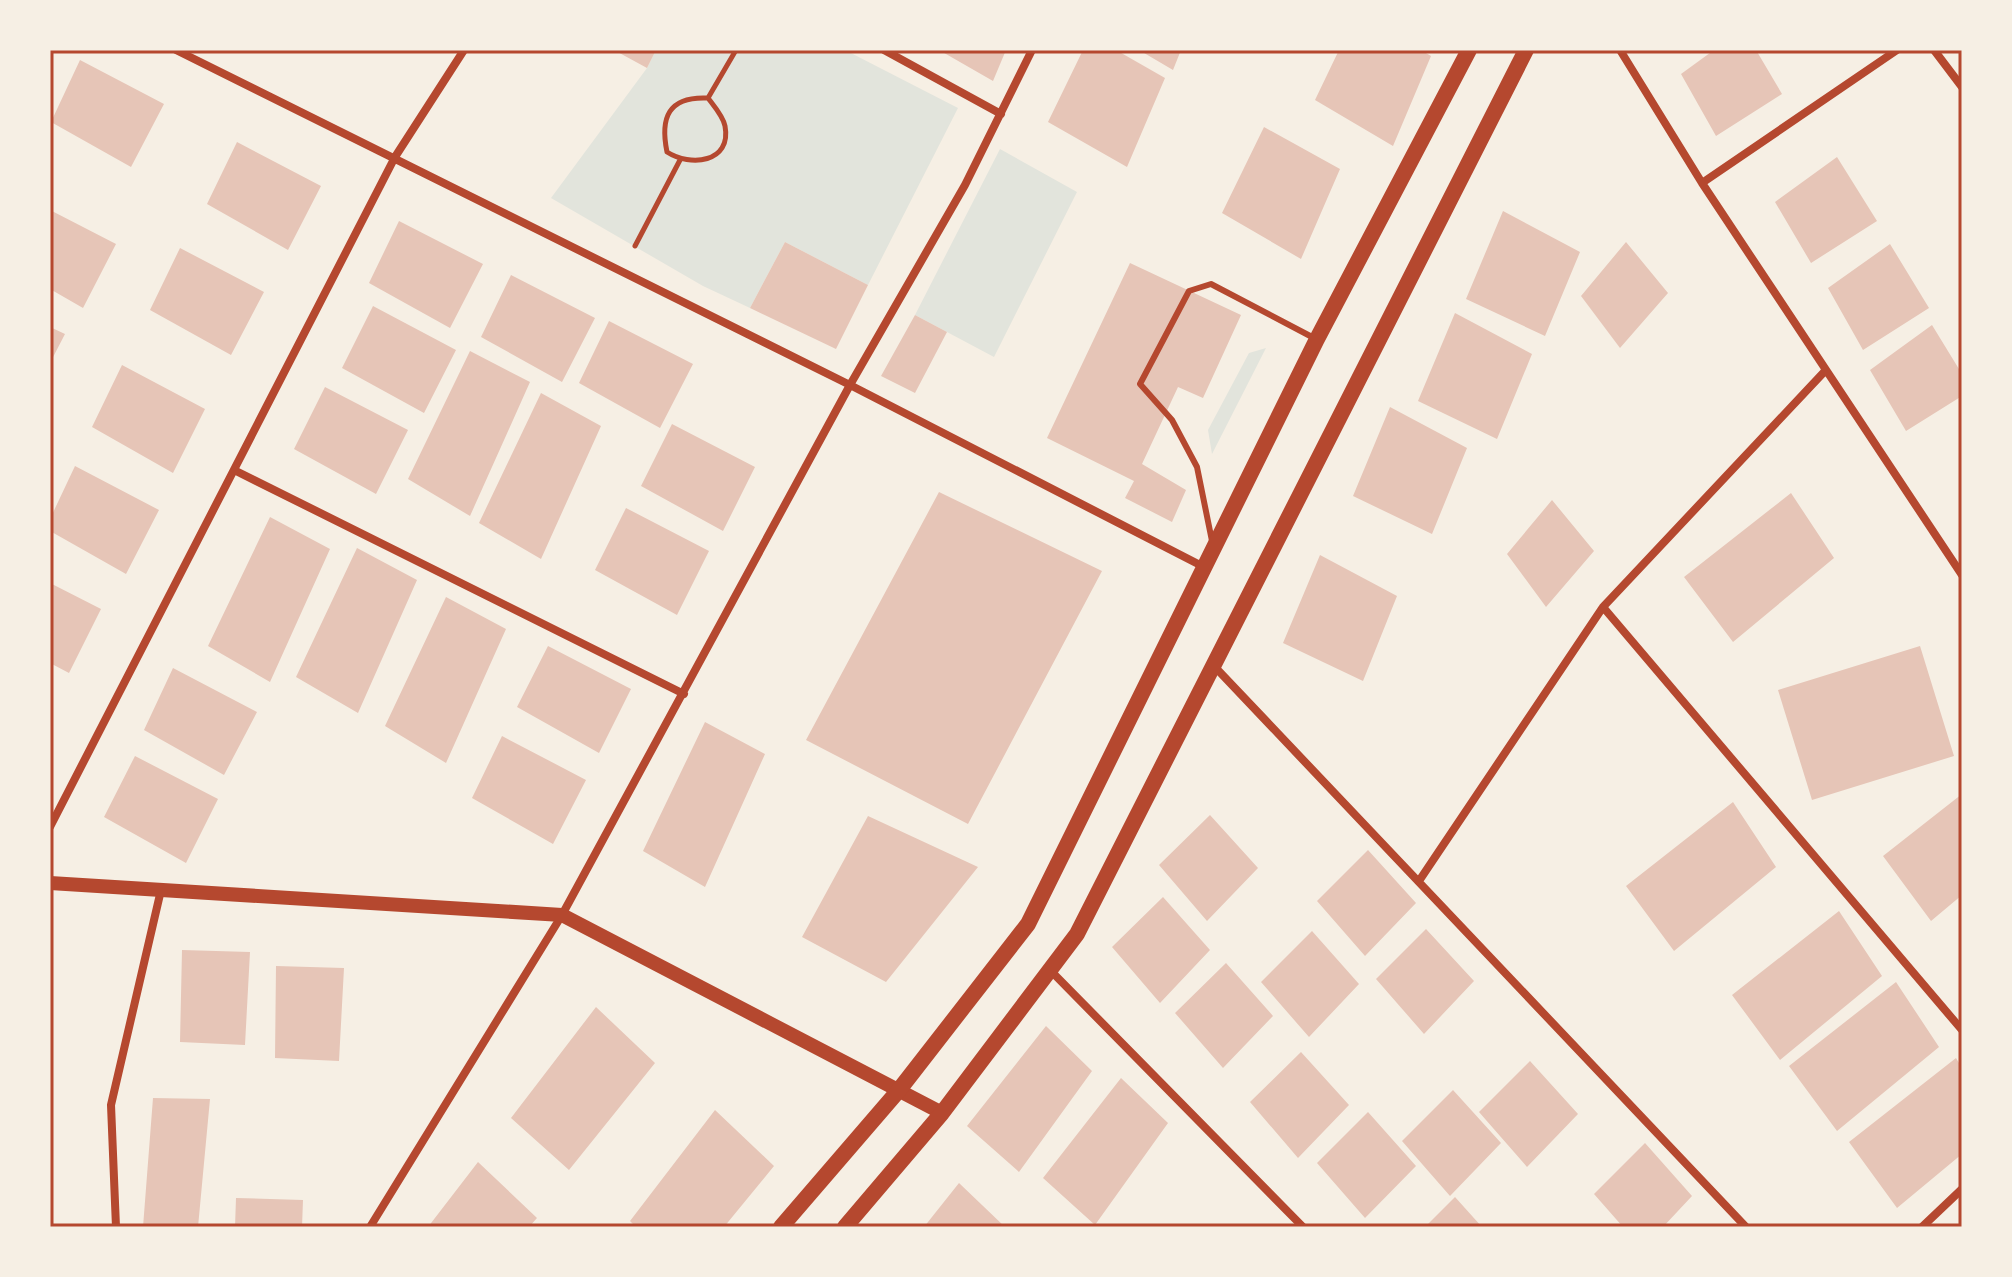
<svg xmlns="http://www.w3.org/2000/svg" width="2012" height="1277" font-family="Overpass,sans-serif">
  <rect width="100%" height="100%" fill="#f6efe4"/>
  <!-- green -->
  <path fill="#e2e4dc" d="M656,50H845L958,108L868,285L785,242L750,308L703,286L551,198L647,68Z
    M1000,149L1077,192L994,357L915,315Z
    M1266,348L1212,454L1208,430L1249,353Z"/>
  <!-- building -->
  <path fill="#e6c5b7" d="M614,50H656L647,68Z
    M939,50H1006L993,81Z
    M1083,50H1116L1165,78L1127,167L1048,122Z
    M1139,50H1181L1173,70Z
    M1339,50H1421L1431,56L1393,146L1315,100Z
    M1714,50H1756L1782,94L1716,136L1681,74Z
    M80,60L164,104L131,167L51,122Z
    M1264,127L1340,169L1301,259L1222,213Z
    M237,142L321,186L288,250L207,204Z
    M1837,157L1877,221L1811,263L1775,202Z
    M50,210L116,244L83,308L50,289Z
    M1503,211L1580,252L1545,336L1466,299Z
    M399,221L483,264L450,328L369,283Z
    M785,242L868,285L836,349L750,308Z
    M1626,242L1668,293L1620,348L1581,296Z
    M1890,244L1929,308L1863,350L1828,288Z
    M180,248L264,292L231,355L150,310Z
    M1130,263L1241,315L1203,398L1178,387L1142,464L1186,490L1172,522L1125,498L1134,481L1047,438Z
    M511,275L595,318L562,382L481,337Z
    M373,306L456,350L424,413L342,368Z
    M1455,313L1532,354L1497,439L1418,401Z
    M915,315L947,332L915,393L881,376Z
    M609,321L693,364L660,428L579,383Z
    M1932,325L1962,374V396L1906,431L1870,370Z
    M50,327L65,334L50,363Z
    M470,351L530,382L470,516L408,479Z
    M122,365L205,409L173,473L92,427Z
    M325,387L408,430L376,494L294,449Z
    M541,393L601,426L541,559L479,523Z
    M1390,407L1467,448L1432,534L1353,496Z
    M672,424L755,467L723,531L641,486Z
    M75,466L159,510L126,574L50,531V519Z
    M939,492L1102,571L968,824L806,740Z
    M1791,493L1834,558L1733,642L1684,577Z
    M1552,500L1594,551L1546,607L1507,554Z
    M626,508L709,551L677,615L595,570Z
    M270,517L330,549L270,682L208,646Z
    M357,548L417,580L358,713L296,677Z
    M1320,555L1397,596L1363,681L1283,643Z
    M50,583L101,609L69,673L50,663Z
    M446,597L506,629L446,763L385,726Z
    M548,646L631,689L599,753L517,707Z
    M1920,646L1954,756L1812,800L1778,690Z
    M173,668L257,712L224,775L144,730Z
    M705,722L765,754L705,887L643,851Z
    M502,736L586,780L553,844L472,798Z
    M135,756L218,799L186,863L104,817Z
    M1962,794V895L1931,921L1883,856Z
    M1733,802L1776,867L1674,951L1626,886Z
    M1210,815L1258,868L1207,921L1159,865Z
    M868,816L978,867L886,982L802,937Z
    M1368,850L1416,903L1365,956L1317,901Z
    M1163,897L1210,950L1160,1003L1112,947Z
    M1839,911L1882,976L1780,1060L1732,995Z
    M1426,929L1474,981L1424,1034L1376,979Z
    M1312,931L1359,984L1309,1037L1261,982Z
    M182,950L250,952L245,1045L180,1042Z
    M1226,963L1273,1016L1223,1068L1175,1013Z
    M276,966L344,968L339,1061L275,1058Z
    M1896,982L1939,1047L1837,1131L1789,1066Z
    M596,1007L655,1063L569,1170L511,1118Z
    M1046,1026L1092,1071L1019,1172L967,1126Z
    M1301,1052L1349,1105L1298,1158L1250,1102Z
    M1956,1058L1962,1068V1154L1897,1208L1849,1142Z
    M1530,1061L1578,1114L1527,1167L1479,1112Z
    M1121,1078L1168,1123L1095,1225L1043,1178Z
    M1453,1090L1501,1143L1450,1196L1402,1141Z
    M153,1098L210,1099L198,1227H143Z
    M715,1110L774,1166L724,1227H636L630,1221Z
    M1368,1112L1416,1166L1365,1218L1317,1163Z
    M1645,1143L1692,1196L1663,1227H1623L1594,1194Z
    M478,1162L537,1218L529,1227H428Z
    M959,1183L1005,1227H924Z
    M1455,1197L1482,1227H1425Z
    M236,1198L303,1200L302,1227H235Z"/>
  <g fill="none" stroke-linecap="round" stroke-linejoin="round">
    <!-- path -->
    <path stroke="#b5482f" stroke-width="5" d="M708,98C714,106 723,116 725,126C732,163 690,167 667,152C660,118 668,96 708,98Z
      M708,98L736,50
      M635,246L680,160"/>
    <!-- service -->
    <path stroke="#b5482f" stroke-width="6" d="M1212,541L1197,467L1172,420L1140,384L1189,291L1211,284L1314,338"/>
    <!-- minor -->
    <path stroke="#b5482f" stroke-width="8" d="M176,50L850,385L1204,567
      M884,50L1001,114
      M1620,50L1702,183L1962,575
      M1934,50L1962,87
      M1702,183L1897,50
      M234,470L684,694
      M1603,607L1962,1030
      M1214,666L1746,1227
      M50,827L395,157L464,50
      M1419,881L1603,607L1825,371
      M1050,970L1303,1227
      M116,1227L111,1105L161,890
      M370,1227L562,915L850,385L965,185L1032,50
      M1922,1227L1962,1189"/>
    <!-- tertiary -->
    <path stroke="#b5482f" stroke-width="14" d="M50,883L562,915L942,1113"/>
    <!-- secondary -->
    <path stroke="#b5482f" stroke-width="16" d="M781,1227L899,1090L1028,924L1317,339L1469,50
      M845,1227L942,1113L1077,934L1526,50"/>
  </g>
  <!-- border -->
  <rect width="2012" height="1277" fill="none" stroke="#f6efe4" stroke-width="104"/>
  <rect x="52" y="52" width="1908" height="1173" fill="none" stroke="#b5482f" stroke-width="3"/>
</svg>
